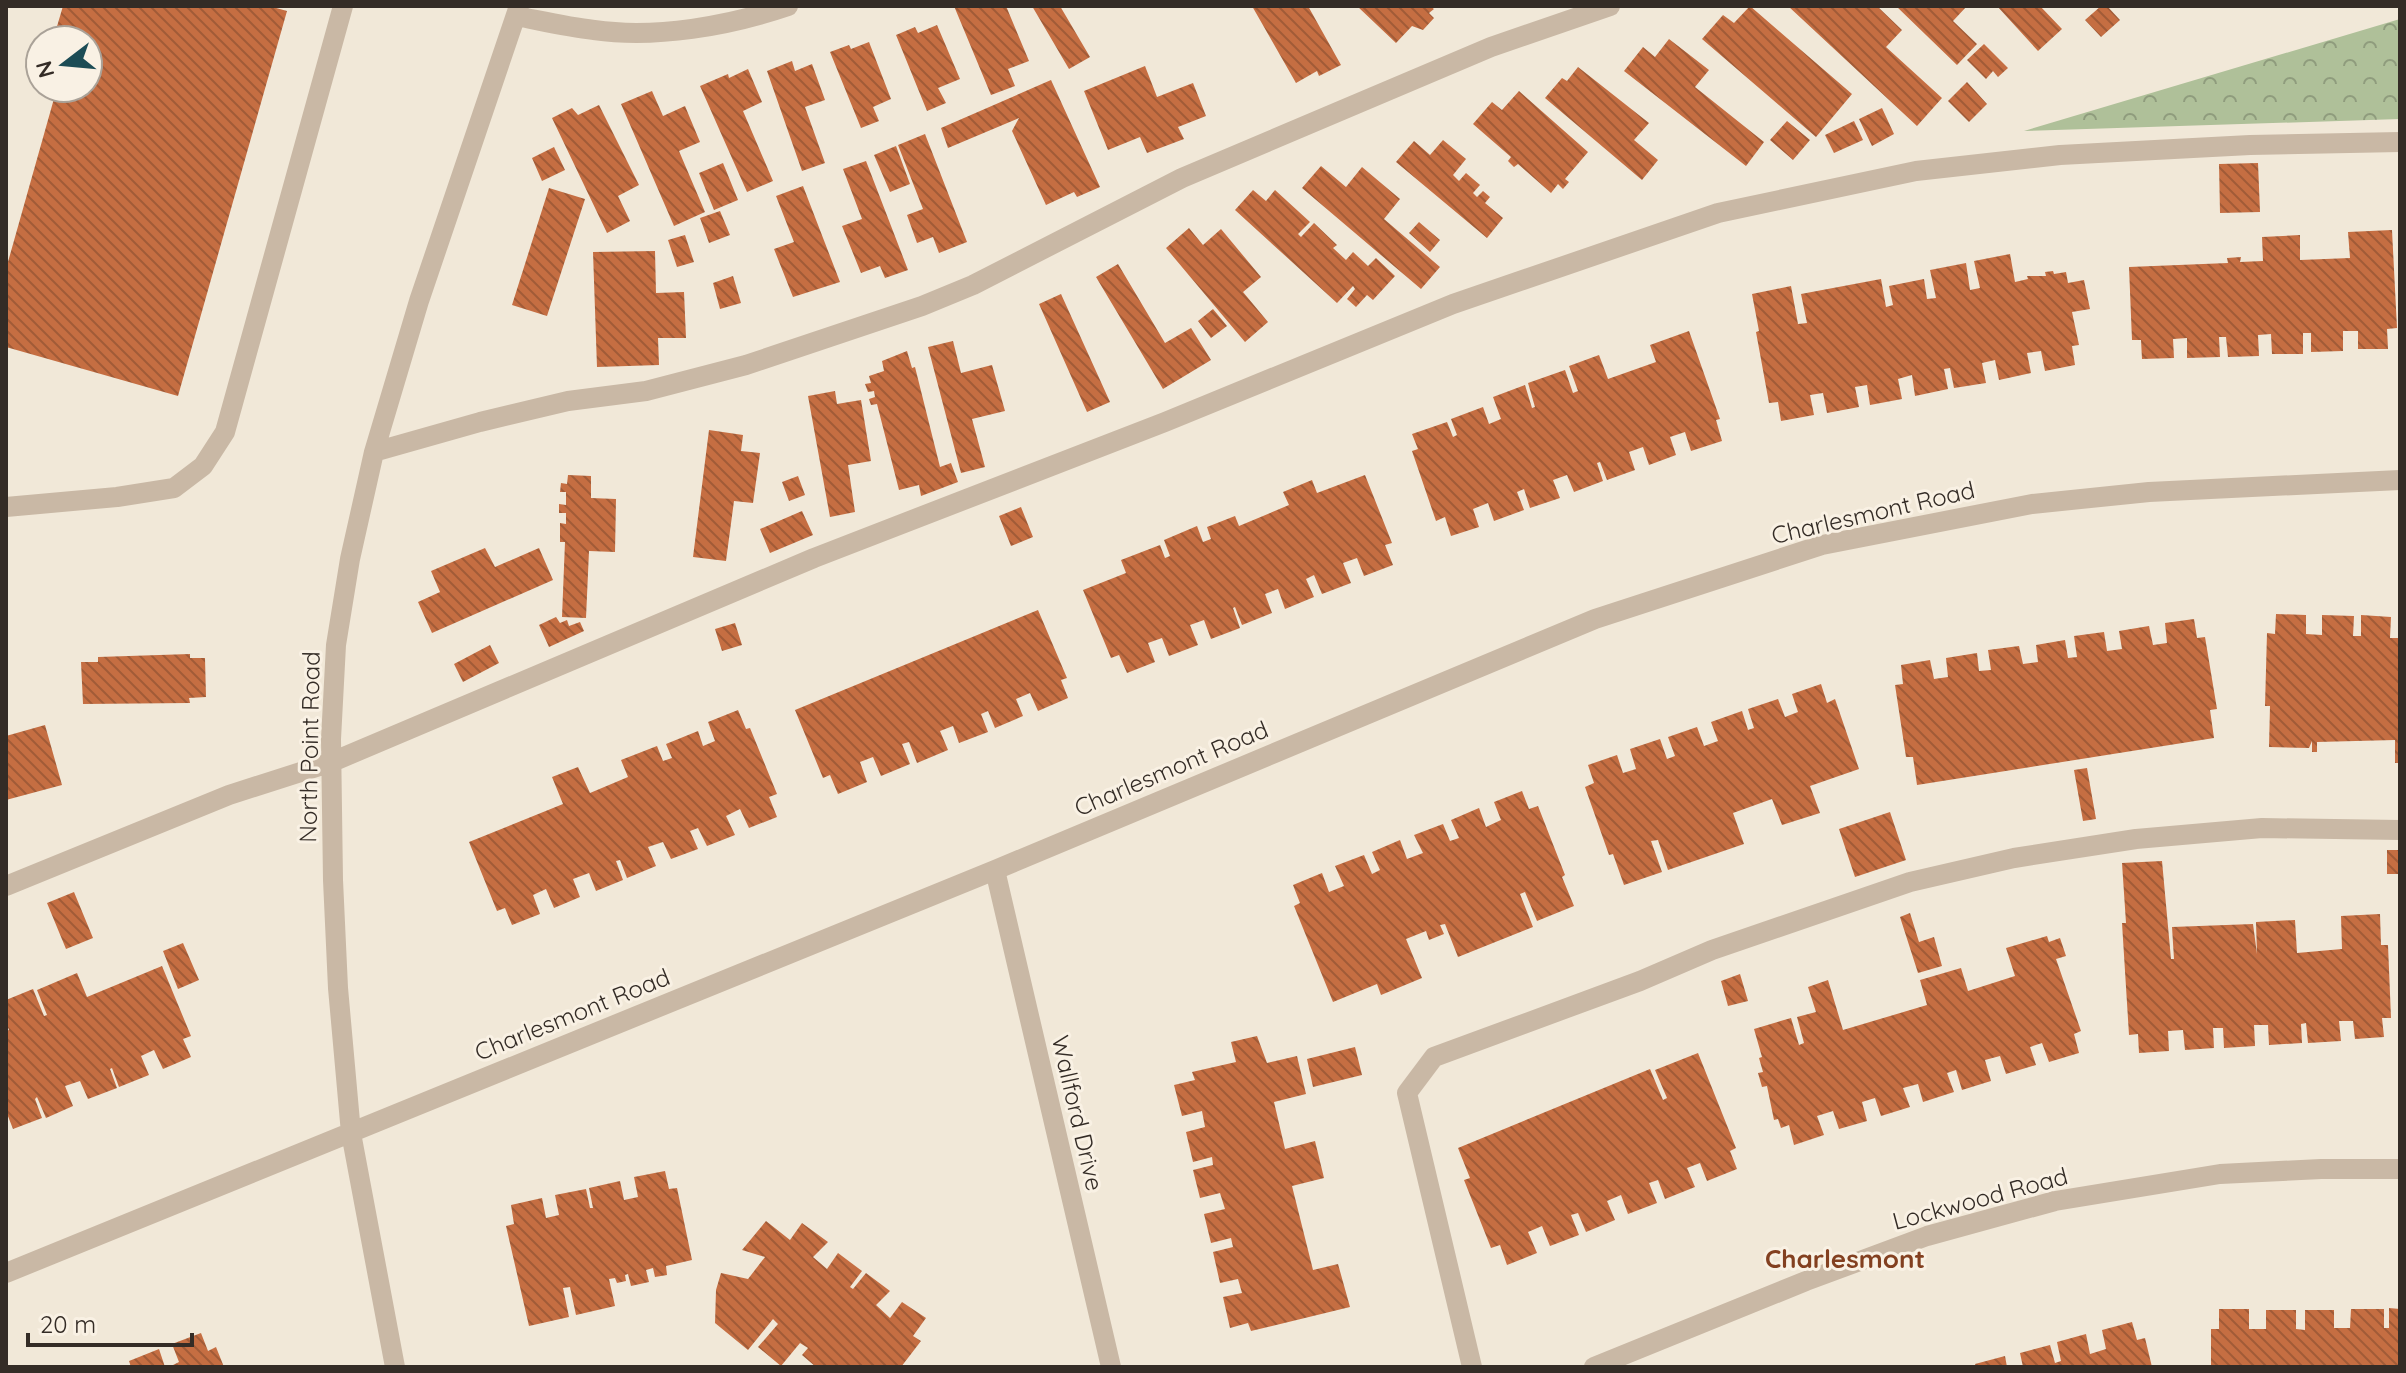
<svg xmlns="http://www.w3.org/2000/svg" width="2406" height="1373" font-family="Quicksand,sans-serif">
  <defs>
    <pattern id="park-crowns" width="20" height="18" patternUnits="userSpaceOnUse" patternTransform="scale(2)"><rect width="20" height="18" fill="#afc099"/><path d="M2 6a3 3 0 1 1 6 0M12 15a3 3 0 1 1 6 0" fill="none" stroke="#8f9c7d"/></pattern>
    <pattern id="building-back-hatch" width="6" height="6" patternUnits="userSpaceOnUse" patternTransform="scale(2)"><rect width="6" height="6" fill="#c56e42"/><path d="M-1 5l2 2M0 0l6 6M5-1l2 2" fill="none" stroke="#a15b37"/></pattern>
  </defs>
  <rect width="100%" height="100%" fill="#f1e8d8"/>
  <!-- park -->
  <path fill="url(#park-crowns)" d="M2400,19V119L2024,131Z"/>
  <!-- building -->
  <path fill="url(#building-back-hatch)" d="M63,6H269L287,11L178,396L6,347V269L57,88H88V40H53Z
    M954,6H1006L1029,61L1008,69L1015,86L991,95Z
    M1032,6H1060L1090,57L1069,69Z
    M1252,6H1308L1341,65L1319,76L1317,71L1296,83Z
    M1357,6H1430L1434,9L1429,13L1434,18L1423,30L1412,26L1396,43Z
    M1750,6L1852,94L1816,137L1702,39L1723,15L1734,23Z
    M1788,6H1877L1902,30L1886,47L1942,98L1917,126Z
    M1896,6H1967L1953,21L1977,44L1957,65Z
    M1997,6H2040L2062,29L2038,51Z
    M2101,6H2107L2120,20L2101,37L2085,20Z
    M937,25L960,79L938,88L946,103L927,111L896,35L915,27L918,33Z
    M1669,39L1709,70L1695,87L1764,142L1746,166L1624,71L1643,47L1655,57Z
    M869,42L891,99L873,107L879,121L861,128L830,52L849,45L851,49Z
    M1984,44L2008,68L1998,77L1993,71L1986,79L1967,60Z
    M792,61L795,71L812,64L825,100L805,107L825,163L802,171L767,71Z
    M1145,66L1157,97L1193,83L1206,116L1178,127L1184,139L1147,153L1140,137L1108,150L1084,91Z
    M1578,67L1649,123L1634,140L1658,160L1642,180L1545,98L1562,78L1567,81Z
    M748,69L762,102L743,111L773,181L747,192L700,86L728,74L729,78Z
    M1051,80L1100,187L1077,197L1074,192L1046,205L1012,131L1019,118L948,148L941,128Z
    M1967,82L1987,104L1969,122L1948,101Z
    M652,91L663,116L685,106L700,142L679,151L705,212L674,226L621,104Z
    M1519,91L1588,152L1565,179L1569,182L1563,189L1558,184L1551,193L1518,164L1514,167L1508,161L1511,157L1473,124L1492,102L1502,110Z
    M599,105L639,185L618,196L630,221L607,233L552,118L572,108L578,115Z
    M1882,108L1894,134L1872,146L1859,119Z
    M1787,121L1810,140L1793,160L1770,140Z
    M1854,121L1863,140L1834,153L1825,135Z
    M925,134L967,242L939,253L933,237L917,243L907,215L923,209L898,145Z
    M1443,140L1466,159L1453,175L1459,181L1466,173L1480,185L1473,193L1477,197L1483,191L1490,197L1485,203L1503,218L1487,238L1396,162L1414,141L1430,155Z
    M896,146L910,184L890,192L874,155Z
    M554,147L565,170L542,181L532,158Z
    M866,161L908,270L885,278L880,266L861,273L842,226L862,219L843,169Z
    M723,163L738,200L714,210L699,173Z
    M2258,163L2260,212L2220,213L2219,164Z
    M1321,166L1346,187L1362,167L1400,199L1384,219L1440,267L1421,289L1302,188Z
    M803,186L840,282L793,297L774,249L794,242L776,196Z
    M549,188L585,199L547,316L512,305Z
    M1253,190L1266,201L1275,190L1310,222L1298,234L1301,237L1314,223L1337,245L1333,248L1346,260L1353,252L1368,266L1376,258L1395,276L1373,300L1367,295L1356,307L1347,299L1355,289L1353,286L1337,303L1235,210Z
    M720,211L730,235L709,243L700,218Z
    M1419,222L1440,240L1430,252L1409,233Z
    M1189,228L1203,245L1221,229L1261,277L1243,292L1268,322L1245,342L1166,248Z
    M2392,230L2397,328L2387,329L2388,349H2358V331H2343V351L2311,352V333H2303V354H2272L2271,334L2258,335L2259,356L2228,357L2226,337H2219L2220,357L2187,358V338L2173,339L2174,358L2142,359L2141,340H2132L2129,267L2228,263L2227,258L2241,257L2240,262L2263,261L2262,237L2300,235V260L2350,258L2348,232Z
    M685,235L694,262L677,267L668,240Z
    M655,251L656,293L684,292L686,338H658L659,365L597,367L593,252Z
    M2010,254L2015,282L2028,279L2027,276H2046L2045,272L2053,271L2054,274L2066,272L2068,283L2084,280L2090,309L2072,312L2079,345L2072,346L2075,365L2045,371L2041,351L2027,353L2031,373L1999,380L1995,360L1982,363L1986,383L1954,388L1950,368L1944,369L1948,389L1915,396L1912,375L1898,379L1902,399L1870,405L1867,385L1855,387L1859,407L1827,413L1823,393L1810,395L1814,415L1781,421L1778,402L1769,403L1756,332L1759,331L1752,294L1791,286L1798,324L1807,323L1801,294L1881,279L1886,307L1893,305L1889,286L1924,279L1927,299L1936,298L1930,270L1966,263L1970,290L1980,288L1974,261Z
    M1118,264L1165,343L1191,328L1211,360L1163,389L1096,277Z
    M733,276L741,303L720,309L713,283Z
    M1061,294L1110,402L1087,412L1039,304Z
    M1213,309L1227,326L1211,338L1198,321Z
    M1689,331L1720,419L1716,420L1722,441L1691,451L1685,432L1670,437L1676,455L1649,465L1643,447L1629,452L1635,470L1607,480L1600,462L1597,463L1603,481L1574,492L1567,475L1553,480L1560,498L1530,508L1524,489L1517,492L1524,510L1494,521L1488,503L1473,509L1479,527L1451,536L1445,517L1436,521L1412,451L1418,449L1412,434L1447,422L1453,437L1457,435L1451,419L1483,407L1489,424L1501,419L1493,397L1525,385L1532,408L1535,407L1528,383L1565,370L1573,393L1578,391L1569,366L1599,355L1608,379L1656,362L1650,345Z
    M953,341L961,373L992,365L1005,411L972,419L985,467L961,473L928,347Z
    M907,351L912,368L915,367L940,467L951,463L958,482L921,496L919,485L899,490L877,404L871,405L869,399L875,397L874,391L868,392L865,384L871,383L869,376L884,371L882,361Z
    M835,391L837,404L861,400L871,461L848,465L855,512L830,517L808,396Z
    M709,430L743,435L741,451L760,453L753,503L734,501L726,561L693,557Z
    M568,475L591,476V498L616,499L615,552L589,551L586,618L562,617L565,542H560V523L566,524V513H559V504L566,505V492H560L561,483L567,484Z
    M1365,475L1392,543L1385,545L1393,565L1364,576L1357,558L1343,563L1351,583L1322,594L1314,575L1306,579L1314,597L1285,609L1278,589L1265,594L1272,613L1242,625L1235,607L1233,608L1240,628L1211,639L1204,620L1190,625L1198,645L1169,656L1162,638L1148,643L1155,662L1127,673L1119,655L1111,658L1083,590L1126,573L1121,560L1160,545L1165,558L1170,556L1164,540L1197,526L1203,542L1211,539L1207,527L1235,516L1239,526L1289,505L1283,492L1312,480L1317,493Z
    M798,476L805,495L789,501L782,482Z
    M1021,507L1033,537L1011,546L999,516Z
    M802,511L813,535L770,553L760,529Z
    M485,548L495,567L539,548L553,580L432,633L418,602L440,592L431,571Z
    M1038,610L1067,678L1061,680L1068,698L1038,711L1030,693L1016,699L1023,716L995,728L988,711L981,714L988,732L959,743L953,726L940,731L948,750L917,763L909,742L902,744L910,764L881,776L873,757L860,762L867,782L838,794L830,775L823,778L795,710Z
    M2276,614L2306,615V634L2322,635V615L2354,616L2353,636H2361V615L2391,617L2390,638H2400V763H2395V740L2317,742V752H2312V741L2309,748L2269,747L2270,706H2265L2267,633L2275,634Z
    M556,617L560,623L567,620L569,626L580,622L584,631L549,647L539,625Z
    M2194,619L2197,638L2205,637L2217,709L2210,710L2214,738L1917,785L1913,757H1906L1895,685L1903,684L1901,665L1930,660L1934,679L1948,677L1946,658L1977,653L1979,671L1991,670L1988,650L2019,646L2023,664L2038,662L2036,645L2065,640L2068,658L2077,657L2074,636L2104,632L2107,651L2122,649L2119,631L2149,626L2153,645L2167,643L2165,623Z
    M735,623L742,645L722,651L715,629Z
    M490,645L499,663L463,682L454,664Z
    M190,654V658H205L206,697L189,698L190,703L83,704L81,662H98V657Z
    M1821,684L1827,703L1835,699L1859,769L1810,786L1820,813L1782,825L1772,799L1733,813L1744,844L1668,870L1658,840L1651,841L1662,872L1624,885L1613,854L1609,855L1585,787L1594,783L1588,765L1617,755L1623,773L1636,769L1630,749L1660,739L1667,759L1675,756L1668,737L1697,727L1704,746L1718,741L1711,722L1742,711L1748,730L1754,728L1748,709L1778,699L1785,717L1798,712L1792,694Z
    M738,710L746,729L750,728L777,794L769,797L777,817L749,828L740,809L726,816L735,835L707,846L698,828L690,831L698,849L671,859L663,842L648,847L656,866L627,878L620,860L616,861L623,880L596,891L589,873L573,879L580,897L554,908L546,889L533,895L540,914L512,925L505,908L497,911L469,842L563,804L552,777L578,767L590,793L628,777L621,760L657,746L663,761L672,758L666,744L698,731L703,746L715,741L708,722Z
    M45,725L62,785L6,800V736Z
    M2087,768L2096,819L2083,821L2074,770Z
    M1522,791L1529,809L1538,806L1565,875L1562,877L1574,906L1537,921L1525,892L1520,894L1533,927L1458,957L1445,924L1440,925L1444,934L1429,940L1426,931L1406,939L1422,978L1381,995L1377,984L1333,1002L1294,906L1300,903L1293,885L1322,873L1329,892L1344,886L1335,866L1364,855L1372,874L1380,870L1372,852L1400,840L1407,859L1423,853L1414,835L1443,824L1450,841L1459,838L1451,820L1479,808L1486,827L1501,820L1494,802Z
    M1890,812L1906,860L1855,877L1839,829Z
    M2387,850H2400V874H2387Z
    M2162,861L2171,959H2174L2172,927L2253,924L2257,954L2256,922L2295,920L2297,953L2342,949L2341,916L2380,914L2381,945H2388L2391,1018H2382L2384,1037L2355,1039L2353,1021H2339L2341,1041L2308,1043L2306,1023L2301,1024L2302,1043L2269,1045L2268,1025H2254L2255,1046L2224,1048L2223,1028H2213L2214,1048L2185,1050L2183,1030L2168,1031L2169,1051L2139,1053L2138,1034L2129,1035L2122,923H2126L2122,863Z
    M74,892L93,938L66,949L47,903Z
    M1910,913L1919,942L1934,937L1942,966L1918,973L1900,917Z
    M2047,936L2049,942L2060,938L2066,956L2056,959L2081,1031L2074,1034L2079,1053L2049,1062L2042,1043L2030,1047L2036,1065L2006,1074L2000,1056L1985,1060L1991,1081L1962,1090L1956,1070L1947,1073L1954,1092L1923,1102L1918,1084L1903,1088L1910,1107L1881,1116L1875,1098L1862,1102L1867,1121L1839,1129L1833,1111L1817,1116L1824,1135L1794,1145L1789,1125L1781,1128L1778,1119L1774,1120L1767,1086L1762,1087L1758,1073L1763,1072L1759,1058L1762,1057L1754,1029L1791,1018L1799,1045L1804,1043L1797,1017L1816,1012L1808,987L1828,980L1843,1030L1927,1005L1920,980L1961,968L1968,991L2015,976L2006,948Z
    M183,943L199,980L178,989L163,951Z
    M162,966L191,1036L183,1039L191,1057L163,1069L154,1050L141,1056L149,1075L119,1087L112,1068L110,1069L117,1088L88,1099L80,1081L65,1086L73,1106L46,1118L37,1097L35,1099L42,1118L13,1129L6,1111V1031L9,1030L6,1023V1000L33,989L44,1016L47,1015L37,990L77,973L87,997Z
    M1740,974L1748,1001L1728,1006L1721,981Z
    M1257,1036L1267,1063L1297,1056L1306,1094L1274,1102L1285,1149L1315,1141L1324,1178L1292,1186L1313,1270L1338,1264L1350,1307L1251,1331L1248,1323L1230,1328L1223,1297L1242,1293L1238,1279L1220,1283L1213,1252L1233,1247L1231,1238L1211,1243L1204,1214L1225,1209L1220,1193L1200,1198L1193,1170L1213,1165L1212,1157L1193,1162L1186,1132L1205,1127L1202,1111L1182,1116L1174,1085L1195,1080L1192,1072L1236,1062L1231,1042Z
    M1355,1047L1362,1075L1313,1087L1307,1059Z
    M1698,1053L1736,1148L1730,1151L1737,1169L1707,1181L1700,1163L1687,1168L1695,1187L1665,1199L1658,1180L1649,1183L1657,1203L1628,1214L1621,1195L1607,1201L1615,1220L1586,1232L1578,1213L1571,1215L1579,1235L1550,1246L1542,1226L1528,1232L1537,1253L1507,1265L1500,1245L1491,1248L1464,1180L1470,1178L1458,1148L1650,1069L1663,1100L1667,1098L1655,1070Z
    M665,1171L669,1189L677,1188L692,1260L666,1266L667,1275L655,1277L653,1268L646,1270L649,1282L631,1286L628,1274L625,1275L626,1281L617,1283L615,1278L609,1279L615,1306L576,1315L570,1287L563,1288L569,1317L529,1326L506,1226L514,1224L511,1205L542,1198L546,1218L559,1215L555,1195L586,1189L590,1208H593L589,1188L620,1181L624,1200L638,1197L634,1177Z
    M766,1221L790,1240L802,1223L828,1242L813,1257L827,1269L838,1253L862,1271L850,1287L853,1289L866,1273L890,1291L876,1305L890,1318L902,1302L926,1318L913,1336L921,1341L901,1367H816L802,1355L808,1348L800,1343L781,1366L758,1347L778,1324L773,1319L748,1350L715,1323L716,1290L721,1273L748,1279L765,1257L742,1250Z
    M2389,1308L2400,1309V1367H2211V1329H2219V1309H2249V1329H2266V1310H2296V1329L2305,1330V1310H2334V1328H2350L2351,1309H2384V1328H2389Z
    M2132,1322L2137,1340L2145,1338L2152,1367H2023L2020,1353L2050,1345L2055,1363L2061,1361L2057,1342L2086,1334L2090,1354L2106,1349L2102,1330Z
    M201,1333L208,1351L216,1347L224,1367H169L179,1362L172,1344Z
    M159,1349L165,1367H131L129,1361Z
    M2005,1356L2007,1367H1976L1975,1364Z"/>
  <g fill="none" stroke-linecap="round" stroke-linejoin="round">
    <!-- minor -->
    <path stroke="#c9b8a5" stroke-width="20" d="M516,16C542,21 568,27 594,30C656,39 729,26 788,6
      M374,452L480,422L568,401L646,391L746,365L922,306L973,285L1182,178L1491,47L1610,6
      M6,507L117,497L174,488L203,466L225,432L343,6
      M995,870L1111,1367
      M6,886L229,795L332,762L814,558L1165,422L1453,304L1718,213L1916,171L2060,155L2250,145L2400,142
      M6,1273L995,870L1595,619L1822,545L2032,504L2149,492L2400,480
      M395,1367L351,1133L338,988L333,880L331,739L336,645L350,559L374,452L419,301L519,6
      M1472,1367L1407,1093L1434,1057L1640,981L1712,950L1910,882L2014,858L2136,839L2262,828L2400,830
      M1594,1367L1806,1281L1927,1236L2055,1201L2220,1174L2321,1169H2400"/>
  </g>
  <g text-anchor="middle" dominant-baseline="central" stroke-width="6" stroke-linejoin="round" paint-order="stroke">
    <!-- street labels -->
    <g font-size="24" fill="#342c26" stroke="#f9f1e4">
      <text transform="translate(1873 512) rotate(-13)">Charlesmont Road</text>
      <text transform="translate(309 747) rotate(-89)">North Point Road</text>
      <text transform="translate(1171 768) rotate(-23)">Charlesmont Road</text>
      <text transform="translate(572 1014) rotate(-22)">Charlesmont Road</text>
      <text transform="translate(1078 1113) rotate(77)">Wallford Drive</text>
      <text transform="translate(1980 1198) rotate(-15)">Lockwood Road</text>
    </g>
    <!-- neighbourhood labels -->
    <g font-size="26" font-weight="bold" fill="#834020" stroke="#f9f1e4">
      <text x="1845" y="1258">Charlesmont</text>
    </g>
  </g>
  <!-- border -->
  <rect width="2406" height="1373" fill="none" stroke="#342c26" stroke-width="16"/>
  <!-- north arrow -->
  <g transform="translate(64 64) rotate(254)"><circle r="38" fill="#f9f1e4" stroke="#aaa298" stroke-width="2"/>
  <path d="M0-6L14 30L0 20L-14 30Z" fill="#1c4c55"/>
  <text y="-12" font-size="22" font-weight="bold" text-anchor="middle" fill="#342c26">N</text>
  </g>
  <!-- scale -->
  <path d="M28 1333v12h164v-12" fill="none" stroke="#342c26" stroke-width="4"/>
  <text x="40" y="1333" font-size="24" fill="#342c26" stroke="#f9f1e4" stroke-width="6" paint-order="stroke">20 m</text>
</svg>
